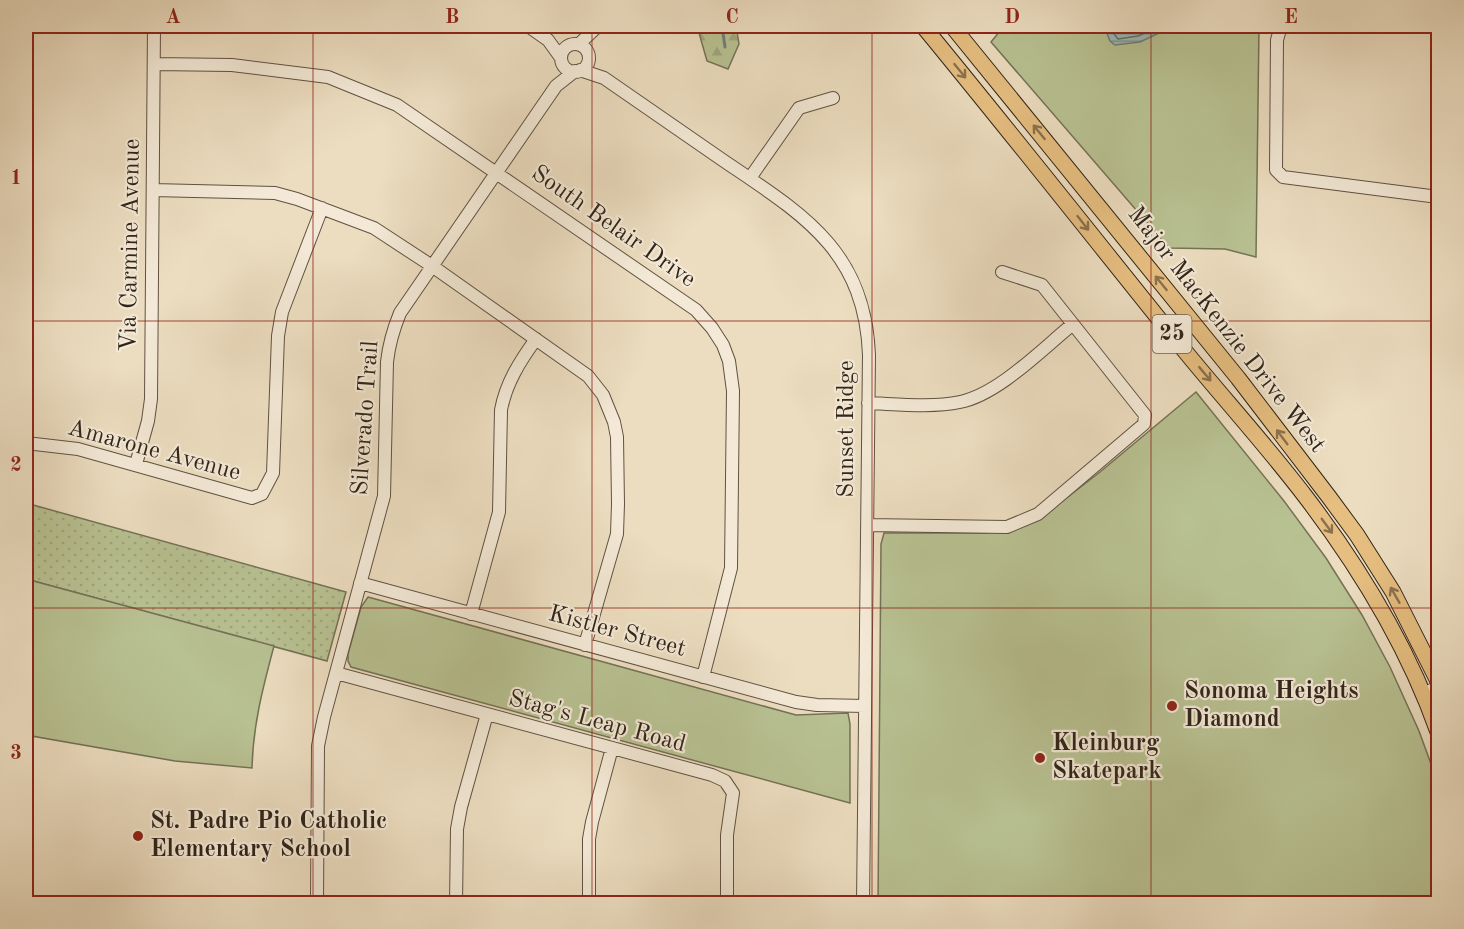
<svg xmlns="http://www.w3.org/2000/svg" width="1464" height="929" font-family="'Old Standard TT',serif">
  <defs>
    <pattern id="grass-dots" width="8" height="8" patternUnits="userSpaceOnUse" patternTransform="scale(1.5)"><rect width="8" height="8" fill="#b8c192"/><path d="M2 2h.1M6 6h.1" fill="none" stroke="#9ea67d" stroke-width="1.8" stroke-linecap="round"/></pattern>
    <pattern id="forest-firs" width="22" height="20" patternUnits="userSpaceOnUse" patternTransform="scale(1.5)"><rect width="22" height="20" fill="#b8c192"/><path d="M5 1l3.5 6h-7zM16 11l3.5 6h-7z" fill="#9ea67d"/></pattern>
    <pattern id="water-rules" width="6" height="5" patternUnits="userSpaceOnUse" patternTransform="scale(1.5)"><rect width="6" height="5" fill="#9abbb8"/><path d="M0 2.5h6" fill="none" stroke="#7e9895"/></pattern>
  </defs>
  <rect width="100%" height="100%" fill="#ecddc0"/>
  <filter id="stains"><feTurbulence type="fractalNoise" baseFrequency=".00333" numOctaves="4"/><feColorMatrix values="0 0 0 0 .2 0 0 0 0 .09 0 0 0 0 .02 0 0 0 .5 -.17"/></filter>
  <radialGradient id="worn" r=".72"><stop offset=".6" stop-color="#630" stop-opacity="0"/><stop offset="1" stop-color="#630" stop-opacity=".3"/></radialGradient>
  <!-- grass -->
  <path fill="url(#grass-dots)" stroke="#747256" stroke-width="1.5" d="M26,503L346,592L327,661L26,579Z"/>
  <!-- forest -->
  <path fill="url(#forest-firs)" stroke="#747256" stroke-width="1.5" d="M697,26H736L739,44L728,69L707,61Z"/>
  <!-- green -->
  <path fill="#b8c192" stroke="#747256" stroke-width="1.5" d="M1004,26H1259L1256,257L1225,249L1169,248L991,42Z
    M1196,392L1284,501L1326,558L1362,615L1390,667L1419,731L1438,783V903L878,904L881,544L884,533H987L1023,526L1039,519L1100,472Z
    M26,579L274,646C263,687 253,725 252,768L175,761L26,735Z
    M368,597L796,715L848,713L850,724V803L351,667L348,661V654L361,607Z"/>
  <!-- water -->
  <path fill="url(#water-rules)" stroke="#707f79" stroke-width="1.5" d="M1112,26H1174L1140,42L1115,45L1110,41L1106,31Z"/>
  <g fill="none" stroke-linecap="round" stroke-linejoin="round">
    <!-- shore -->
    <path stroke="#657069" stroke-width="1.5" d="M1116,26L1114,34L1118,39L1138,36L1160,26"/>
    <!-- stream -->
    <path stroke="#707f79" stroke-width="3" d="M722,26L725,47"/>
    <defs>
      <path id="minor" d="M528,26L548,40L561,58
        M1281,26L1277,40L1276,170L1283,177L1438,197
        M579,44L598,26
        M561 58a14 14 0 1 1 28 0a14 14 0 1 1-28 0Z
        M154,64L232,65L328,77L397,105L696,310L712,328L723,345L729,361L733,391L731,568L703,677
        M580,70L604,78C644,106 684,133 724,161C802,214 865,250 869,355L863,904
        M750,178L799,108L833,98
        M153,190L275,193L297,199L374,228L432,266L588,376L603,395L614,422L617,437L618,504L617,534L585,645
        M868,403C896,404 932,408 960,402C999,394 1042,349 1073,324
        M26,443L78,449L252,498L262,494L273,473L278,336L282,312L322,208
        M136,464L148,421L151,399L154,26
        M867,525L1007,527L1038,514L1144,424L1145,415L1042,285L1002,272
        M360,583L796,702L817,705L865,706
        M471,614L499,512L501,410C506,383 520,361 536,339
        M336,673L712,775L725,781L733,793L727,835V904
        M1423,694L1438,687
        M317,904L318,746L324,717L384,496L387,362C389,344 393,330 400,313L556,86L575,71
        M456,904L457,829L461,807L487,714
        M589,904V839L592,822L612,748"/>
      <path id="major" d="M923,26C1011,133 1097,242 1184,350C1224,399 1267,446 1305,496C1360,568 1408,647 1438,732
        M952,26L1238,378L1329,497L1357,535L1393,592L1438,681"/>
    </defs>
    <!-- minor casing -->
    <use href="#minor" stroke="#5f5244" stroke-width="14"/>
    <!-- major casing -->
    <use href="#major" stroke="#30241a" stroke-width="17"/>
    <!-- minor -->
    <use href="#minor" stroke="#f3e9d6" stroke-width="12"/>
    <!-- major -->
    <use href="#major" stroke="#e6be80" stroke-width="15"/>
  </g>
  <!-- one-way arrows -->
  <defs><path id="oneway-shaft" d="M-6 0H5M1.5-3L5.5 0L1.5 3" fill="none" stroke-width="1.6" stroke-linecap="round" stroke-linejoin="round" transform="scale(1.5)"/></defs>
  <g stroke="#8b714d">
    <use href="#oneway-shaft" transform="translate(960 71) rotate(51)"/>
    <use href="#oneway-shaft" transform="translate(1039 132) rotate(-129)"/>
    <use href="#oneway-shaft" transform="translate(1083 223) rotate(52)"/>
    <use href="#oneway-shaft" transform="translate(1161 283) rotate(-129)"/>
    <use href="#oneway-shaft" transform="translate(1205 374) rotate(50)"/>
    <use href="#oneway-shaft" transform="translate(1282 437) rotate(-127)"/>
    <use href="#oneway-shaft" transform="translate(1327 526) rotate(54)"/>
    <use href="#oneway-shaft" transform="translate(1395 595) rotate(-120)"/>
  </g>
  <!-- grid -->
  <path fill="none" stroke="#8f2418" stroke-width="1.5" stroke-opacity="0.55" d="M313,26V904M592,26V904M872,26V904M1151,26V904M26,321H1438M26,608H1438"/>
  <!-- markers -->
  <g fill="#8f2418" stroke="#f3e9d6" stroke-width="2">
    <circle cx="1172" cy="706" r="6"/>
    <circle cx="1040" cy="758" r="6"/>
    <circle cx="138" cy="836" r="6"/>
  </g>
  <g text-anchor="middle" dominant-baseline="central" stroke-width="4.5" stroke-linejoin="round" paint-order="stroke">
    <!-- shield labels -->
    <rect fill="#f3e9d6" stroke="#6a5f52" stroke-width="1.5" x="1152.5" y="315" width="39" height="38" rx="4.5"/>
    <g font-size="22" font-weight="bold" fill="#30241a">
      <text x="1172" y="334">25</text>
    </g>
    <!-- street labels -->
    <g font-size="24" fill="#30241a" stroke="#f3e9d6">
      <text transform="translate(613 227) rotate(35)">South Belair Drive</text>
      <text transform="translate(131 245) rotate(-89)">Via Carmine Avenue</text>
      <text transform="translate(1226 330) rotate(52)">Major MacKenzie Drive West</text>
      <text transform="translate(366 418) rotate(-86)">Silverado Trail</text>
      <text transform="translate(847 429) rotate(-90)">Sunset Ridge</text>
      <text transform="translate(154 451) rotate(15)">Amarone Avenue</text>
      <text transform="translate(617 632) rotate(15)">Kistler Street</text>
      <text transform="translate(597 722) rotate(15)">Stag's Leap Road</text>
    </g>
    <!-- poi labels -->
    <g font-size="24" font-weight="bold" fill="#30241a" stroke="#f3e9d6" text-anchor="start">
      <text x="1184" y="692">Sonoma Heights<tspan x="1184" dy="28">Diamond</tspan></text>
      <text x="1052" y="744">Kleinburg<tspan x="1052" dy="28">Skatepark</tspan></text>
      <text x="150" y="822">St. Padre Pio Catholic<tspan x="150" dy="28">Elementary School</tspan></text>
    </g>
  </g>
  <!-- margin -->
  <rect width="1464" height="929" fill="none" stroke="#ecddc0" stroke-width="66"/>
  <rect x="33" y="33" width="1398" height="863" fill="none" stroke="#8f2418" stroke-width="2"/>
  <g font-size="20" text-anchor="middle" font-weight="bold" fill="#8f2418">
    <text x="173" y="23">A</text>
    <text x="452" y="23">B</text>
    <text x="732" y="23">C</text>
    <text x="1012" y="23">D</text>
    <text x="1291" y="23">E</text>
    <text x="16" y="184">1</text>
    <text x="16" y="471">2</text>
    <text x="16" y="759">3</text>
  </g>
  <rect width="100%" height="100%" filter="url(#stains)"/>
  <rect width="100%" height="100%" fill="url(#worn)"/>
</svg>
